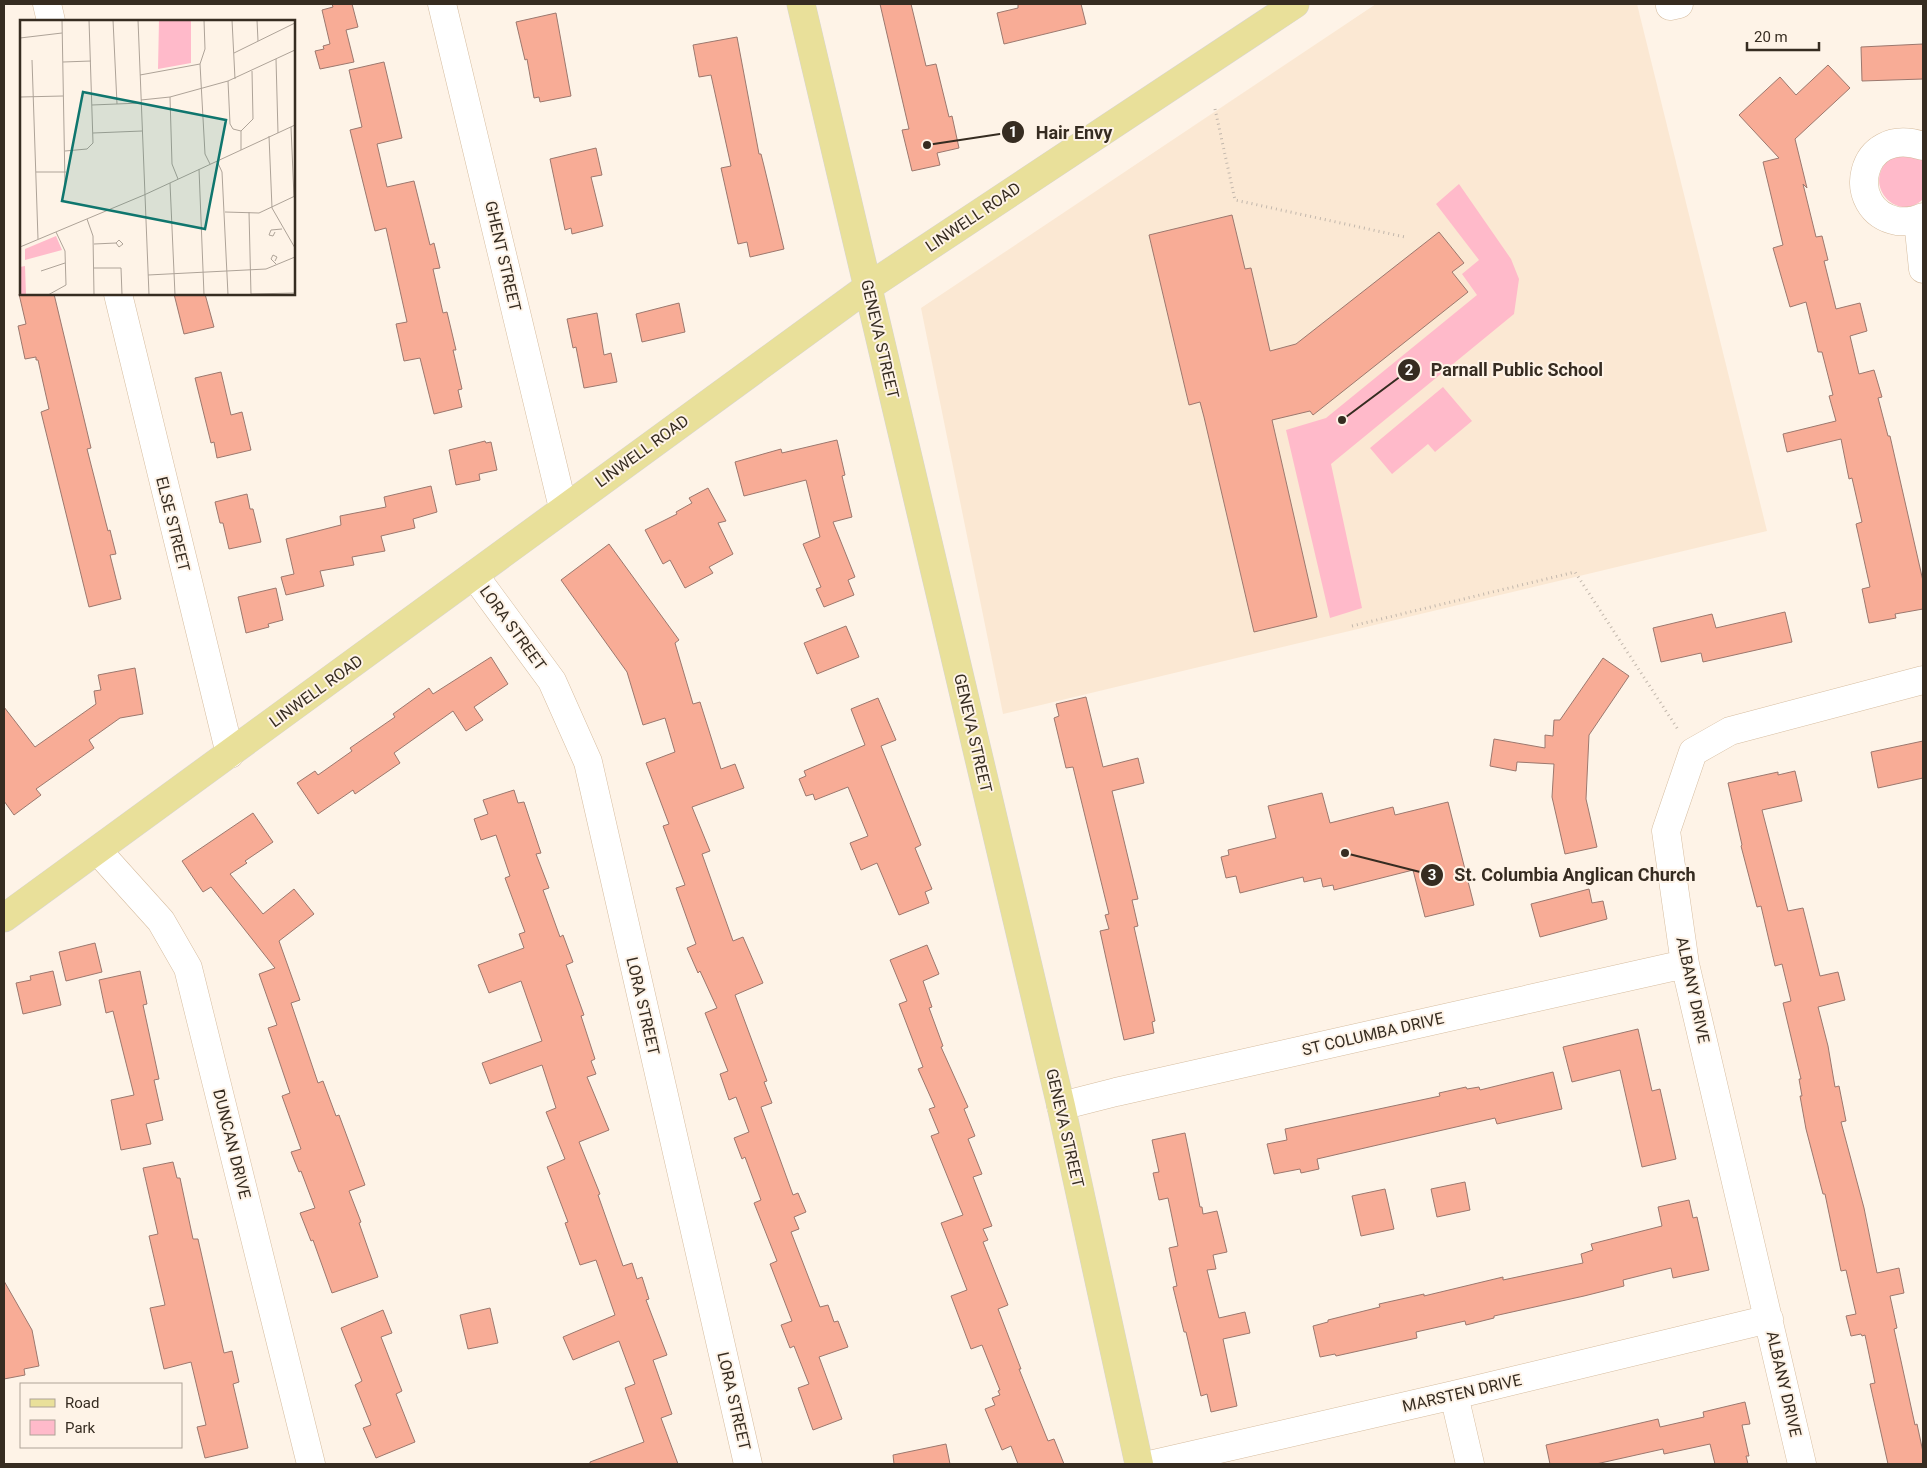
<svg xmlns="http://www.w3.org/2000/svg" width="1927" height="1468" font-family="Roboto,sans-serif">
  <rect width="100%" height="100%" fill="#fef3e7"/>
  <!-- built -->
  <path fill="#fbe8d3" d="M1376,4H1637L1767,531L1003,714L921,308Z"/>
  <!-- green -->
  <path fill="#ffbaca" d="M1893,156L1918,157L1923,161V199C1897,225 1858,182 1893,156Z
    M1459,184L1511,259L1519,279L1514,314L1331,464L1362,608L1330,618L1286,430L1326,418L1477,295L1462,274L1479,260L1436,204Z
    M1443,387L1472,421L1435,452L1428,444L1392,474L1370,448Z"/>
  <!-- building -->
  <path fill="#f8ac96" stroke="#9c786e" d="M332,4H352L358,27L346,30L354,62L320,69L315,51L324,49L323,46L330,44L322,10L333,7Z
    M880,4H911L926,66L936,64L949,117L952,116L959,148L937,153L940,165L912,171L902,130L909,129Z
    M1018,4H1081L1086,24L1004,44L997,13L1018,8Z
    M556,13L571,96L540,102L539,97L534,98L527,59L525,60L516,22Z
    M737,37L759,154H761L764,166L784,249L750,257L747,242L738,244L721,168L731,166L711,75L699,77L693,45Z
    M1923,44V79L1862,81L1861,47Z
    M384,62L402,138L377,144L387,187L414,181L430,245L434,243L440,268L433,269L443,313L447,312L456,350H453L462,389L458,390L462,407L434,414L420,358L404,361L396,324L407,322L386,228L375,231L350,130L362,127L349,70Z
    M1828,65L1850,88L1795,139L1807,188L1803,184L1816,237L1822,236L1828,260L1824,261L1836,309L1860,303L1867,331L1850,336L1859,374L1874,370L1882,397L1878,398L1888,436H1890L1923,581V609L1895,614L1896,618L1869,623L1862,589L1870,587L1856,524L1862,522L1852,478L1849,479L1841,439L1787,452L1783,434L1836,421L1829,396L1833,395L1822,352H1818L1806,302L1790,307L1773,248L1783,245L1763,162L1779,158L1739,115L1780,77L1796,95Z
    M596,148L602,175L591,177L603,226L572,234L571,228L565,230L550,159Z
    M1232,215L1245,269L1251,268L1270,351L1296,344L1439,232L1464,263L1452,272L1468,292L1313,415L1310,411L1272,420L1317,617L1254,632L1204,417L1200,402L1189,405L1149,235Z
    M19,294H54L91,448L87,449L108,531L110,530L116,554L110,555L121,599L89,607L41,412L49,409L38,360H36V357L25,359L18,326L26,324Z
    M174,294H205L214,327L184,334Z
    M679,303L685,332L642,342L636,314Z
    M597,313L604,355L611,353L617,382L584,388L576,347L573,348L567,319Z
    M221,372L231,415L242,412L251,450L217,458L214,442L211,443L195,378Z
    M837,440L845,475L842,476L852,517L833,522L855,577L848,580L854,595L824,607L816,589L821,587L803,544L820,537L806,480L744,496L735,462L781,449L782,453Z
    M485,441L486,443L491,442L497,470L479,474L480,480L456,485L449,450Z
    M431,486L437,512L413,519L415,528L381,536L385,551L352,557L354,565L320,571L324,586L286,595L281,577L294,574L286,539L341,525L340,516L386,507L384,497Z
    M708,488L726,521L718,523L733,554L709,567L713,573L685,588L670,560L663,564L645,530L677,514L676,512L692,503L689,498Z
    M247,494L250,509H253L261,542L229,549L223,523H220L215,502Z
    M609,544L679,640L675,643L693,704L700,702L721,769L735,764L744,788L692,807L710,851L702,854L733,941L743,937L763,983L735,995L767,1081L764,1082L772,1103L761,1107L793,1195L798,1193L806,1212L794,1217L799,1229L791,1232L820,1307L828,1305L834,1322L838,1321L848,1347L819,1357L842,1419L813,1430L798,1388L809,1384L794,1346L790,1348L781,1325L792,1321L770,1264L777,1261L754,1203L761,1200L745,1157L742,1159L734,1138L749,1132L736,1097L729,1100L720,1074L728,1071L705,1013L717,1008L700,971L698,973L687,948L696,944L676,888L685,885L663,826L669,824L646,763L675,752L665,718L643,725L627,672L561,580Z
    M276,588L283,620L268,624L269,627L246,633L238,597Z
    M1785,612L1792,642L1703,662L1701,653L1661,662L1653,628L1712,614L1716,628Z
    M846,626L859,657L817,674L804,643Z
    M491,657L508,684L474,707L483,720L466,731L453,711L394,753L400,763L355,794L353,790L318,814L297,783L315,771L318,775L352,751L350,748L395,717L393,714L429,688L433,694Z
    M1603,658L1629,676L1589,735L1586,799L1597,847L1565,854L1552,797L1554,764L1517,762L1516,771L1490,766L1494,739L1545,748V735L1553,736L1554,720H1560Z
    M135,668L143,714L120,718L89,740L94,748L36,789L41,795L14,815L4,801V707L35,747L96,704L94,691L101,690L98,675Z
    M1086,697L1103,767L1138,758L1144,783L1112,791L1138,899L1132,900L1138,926L1134,927L1155,1021L1152,1022L1154,1033L1124,1040L1100,931L1109,929L1105,915L1109,914L1073,767L1066,768L1054,718L1059,716L1056,704Z
    M878,698L896,740L881,746L921,845L915,848L932,889L925,892L929,903L899,915L877,863L861,870L850,843L868,836L848,787L815,800L813,794L806,796L799,779L806,776L804,771L865,745L851,709Z
    M1923,741V778L1878,788L1871,752Z
    M1795,771L1802,801L1762,810L1788,911L1803,908L1820,976L1838,972L1845,1000L1818,1007L1828,1046L1835,1087L1839,1086L1846,1121L1841,1122L1864,1208L1877,1273L1899,1268L1904,1293L1890,1296L1897,1328L1894,1329L1915,1425L1917,1424L1923,1452V1464H1888L1870,1384L1875,1383L1865,1335L1862,1336L1861,1334L1851,1336L1846,1316L1856,1314L1846,1270L1841,1271L1825,1194H1823L1806,1129L1800,1096H1802L1799,1079H1801L1783,1003L1791,1001L1782,964L1775,966L1761,906L1757,907L1741,846L1742,845L1728,783L1778,772V775Z
    M514,790L518,803L524,802L541,853L536,854L549,888L543,890L560,937L563,935L573,962L566,965L584,1015L581,1016L595,1059L591,1061L596,1074L587,1077L609,1130L579,1142L600,1194L598,1195L623,1266L632,1263L637,1279L642,1277L649,1299L646,1300L667,1355L653,1360L672,1414L661,1418L678,1464H590V1462L644,1442L625,1388L635,1384L619,1341L573,1360L563,1337L615,1315L596,1260L580,1265L565,1223L568,1222L547,1167L565,1159L546,1112L556,1108L542,1065L490,1084L482,1063L542,1041L521,981L489,993L478,965L524,948L519,934L525,932L505,878L510,876L496,835L481,840L474,819L488,814L483,800Z
    M1322,793L1330,823L1393,807L1395,815L1448,802L1474,905L1425,917L1413,870L1334,890L1333,885L1323,887L1321,878L1304,882L1303,877L1240,893L1236,876L1226,878L1221,857L1229,855L1228,850L1276,838L1268,806Z
    M253,813L273,842L245,861L247,863L230,874L263,914L294,889L314,914L279,941L300,1000L291,1003L318,1083L323,1081L336,1116L339,1115L365,1185L349,1191L361,1222L359,1223L378,1277L332,1293L313,1240L311,1241L300,1213L315,1208L301,1171L299,1172L291,1152L301,1149L282,1096L290,1093L268,1028L277,1025L259,974L275,968L211,887L203,892L182,861Z
    M1589,889L1592,903L1603,901L1607,919L1540,937L1531,904Z
    M95,943L102,972L66,981L59,952Z
    M927,945L939,974L923,981L932,1007L929,1008L943,1046L941,1047L968,1107L964,1109L975,1136L968,1139L982,1174L973,1177L992,1226L983,1229L988,1240L983,1242L1008,1305L998,1309L1021,1369H1019L1048,1441L1054,1439L1064,1464H1018L1011,1446L1002,1450L985,1409L995,1405L992,1398L1000,1395L998,1391L1000,1390L982,1345L971,1349L951,1296L967,1290L941,1223L963,1215L931,1136L939,1133L929,1109L935,1107L918,1069L923,1067L899,1004L907,1001L890,960Z
    M53,971L61,1005L23,1014L16,983L31,980L30,976Z
    M140,971L147,1004L143,1005L159,1079L154,1080L163,1120L146,1124L151,1144L121,1150L111,1100L134,1095L113,1011L106,1013L99,980Z
    M1638,1029L1652,1091L1660,1089L1676,1159L1642,1167L1620,1070L1572,1082L1563,1047Z
    M1553,1072L1562,1109L1497,1124L1495,1118L1382,1144L1317,1159L1319,1169L1301,1173L1300,1169L1274,1174L1267,1144L1287,1140L1285,1129L1440,1096L1439,1093L1466,1087L1467,1089L1479,1087L1480,1090Z
    M1185,1133L1200,1207H1202L1203,1214L1217,1211L1227,1252L1213,1255L1216,1269L1207,1270L1219,1318L1245,1312L1250,1333L1223,1339L1237,1406L1211,1412L1207,1394L1201,1396L1186,1332H1184L1173,1287L1177,1286L1169,1248L1178,1246L1168,1198L1159,1200L1153,1173L1159,1172L1152,1140Z
    M173,1162L177,1178H180L193,1239H198L224,1353L232,1351L239,1382L233,1384L248,1448L205,1458L197,1427L206,1425L191,1362L164,1369L150,1308L165,1305L149,1236L158,1234L143,1168Z
    M1465,1182L1470,1210L1437,1217L1431,1189Z
    M1385,1189L1394,1229L1361,1236L1352,1196Z
    M1689,1200L1693,1218L1697,1217L1709,1270L1673,1278L1671,1268L1623,1280L1624,1286L1584,1296L1494,1316V1318L1466,1325L1465,1321L1416,1332L1417,1338L1336,1356L1335,1354L1320,1357L1313,1326L1328,1322V1320L1380,1307L1379,1304L1424,1294V1296L1503,1277V1280L1583,1263L1581,1254L1593,1250L1591,1244L1662,1226L1658,1207Z
    M4,1281L32,1330L39,1366L24,1369L25,1375L4,1379Z
    M490,1308L498,1343L468,1349L460,1315Z
    M383,1310L392,1333L381,1337L402,1391L396,1394L415,1442L376,1458L363,1428L371,1425L355,1385L362,1381L341,1328Z
    M1745,1402L1750,1424L1742,1425L1749,1456H1746L1748,1464H1715L1710,1444L1664,1454L1663,1449L1596,1464H1550L1546,1445L1658,1419L1660,1427L1704,1417L1703,1412Z
    M946,1444L950,1464H894L893,1455Z"/>
  <g fill="none" stroke-linecap="round" stroke-linejoin="round">
    <defs>
      <path id="minor" d="M47,4L51,21
        M442,4L563,508
        M1670,6L1679,4
        M1923,146C1858,124 1843,211 1897,221C1907,222 1915,221 1923,217
        M1918,220L1923,269
        M118,294L230,754
        M474,575L552,681L588,762L748,1464
        M98,851L161,921L188,968L311,1464
        M1061,1106L1116,1092L1685,964
        M1454,1395L1470,1464
        M1154,1464L1454,1395L1769,1319
        M1802,1464L1685,964L1666,831L1693,752L1730,731L1923,680"/>
      <path id="major" d="M801,4L1061,1106L1139,1464
        M4,918L868,287L1295,4"/>
    </defs>
    <!-- minor casing -->
    <use href="#minor" stroke="#d6bda0" stroke-width="29"/>
    <!-- major casing -->
    <use href="#major" stroke="#d7d5d3" stroke-width="29"/>
    <!-- path -->
    <path stroke="#c2b7ac" stroke-width="3" stroke-dasharray="1 4" stroke-linecap="butt" d="M1215,109L1235,200L1405,237
      M1352,626L1575,572L1679,731"/>
    <!-- minor -->
    <use href="#minor" stroke="#fff" stroke-width="28"/>
    <!-- major -->
    <use href="#major" stroke="#e9e09a" stroke-width="28"/>
  </g>
  <g text-anchor="middle" dominant-baseline="central" stroke-width="4" stroke-linejoin="round" paint-order="stroke">
    <!-- street labels -->
    <g font-size="16" fill="#362c21" stroke="#fef3e7">
      <text transform="translate(973 217) rotate(-34)">LINWELL ROAD</text>
      <text transform="translate(503 256) rotate(77)">GHENT STREET</text>
      <text transform="translate(880 339) rotate(77)">GENEVA STREET</text>
      <text transform="translate(642 451) rotate(-36)">LINWELL ROAD</text>
      <text transform="translate(173 524) rotate(76)">ELSE STREET</text>
      <text transform="translate(513 628) rotate(54)">LORA STREET</text>
      <text transform="translate(316 691) rotate(-36)">LINWELL ROAD</text>
      <text transform="translate(973 733) rotate(77)">GENEVA STREET</text>
      <text transform="translate(1693 990) rotate(78)">ALBANY DRIVE</text>
      <text transform="translate(643 1006) rotate(77)">LORA STREET</text>
      <text transform="translate(1373 1034) rotate(-13)">ST COLUMBA DRIVE</text>
      <text transform="translate(1065 1128) rotate(77)">GENEVA STREET</text>
      <text transform="translate(232 1144) rotate(76)">DUNCAN DRIVE</text>
      <text transform="translate(1784 1384) rotate(77)">ALBANY DRIVE</text>
      <text transform="translate(1462 1393) rotate(-13)">MARSTEN DRIVE</text>
      <text transform="translate(734 1401) rotate(77)">LORA STREET</text>
    </g>
  </g>
  <!-- overview -->
  <g transform="translate(20 20)">
    <rect width="275" height="275" fill="#fef3e7"/>
    <path d="M139,0H171V43L138,49ZM36,216L42,230L5,240V229ZM5,246L6,275H0V247Z" fill="#ffbaca"/>
    <path fill="none" stroke="#aea398" stroke-width="1" d="M42,0L45,165M93,0L97,84M118,0L129,275M184,0L185,29L180,44L185,134L190,144M212,0L215,59M237,0L238,21M0,18L42,13M214,33L275,3M256,39L258,113M12,40L18,219M43,42L71,41M120,55L180,44M208,61L210,104L213,109L221,111M0,77L43,76M150,77L152,144L158,159M121,80L150,77L208,61L275,30M72,85L121,83M271,107L274,177M221,111L233,99L232,51M73,113L122,111M249,116L252,188L275,228M221,130V111M45,131L67,129L73,123L69,0M197,141L202,152L208,275M179,149L184,275M16,152H46M150,163L155,275M205,192L239,193L275,176M229,192L231,275M67,199L73,216L74,275M255,212L253,216L249,215L251,210L262,209M74,224L96,223L99,220L103,224L99,227L96,223M0,227L124,175L275,105M255,241L257,237L253,235L251,239L256,244M74,248H101L102,275M21,251L45,243M128,255L246,249L275,237M231,274L275,273M28,275L46,265L45,231L36,212"/>
    <path fill="#0f766e" fill-opacity="0.15" stroke="#0f766e" stroke-width="2.5" d="M63,72L206,100L185,209L42,181Z"/>
    <rect width="275" height="275" fill="none" stroke="#362c21" stroke-width="2.5"/>
  </g>
  <!-- callouts -->
  <path fill="none" stroke="#362c21" stroke-width="2" d="M927 145L1013 132M1342 420L1409 370M1345 853L1432 875"/>
  <g fill="#362c21" stroke="#fef3e7" stroke-width="2">
    <circle cx="927" cy="145" r="5"/>
    <circle cx="1342" cy="420" r="5"/>
    <circle cx="1345" cy="853" r="5"/>
    <circle cx="1013" cy="132" r="12"/>
    <circle cx="1409" cy="370" r="12"/>
    <circle cx="1432" cy="875" r="12"/>
  </g>
  <g font-size="15" text-anchor="middle" font-weight="bold" fill="#fff">
    <text x="1013" y="137">1</text>
    <text x="1409" y="375">2</text>
    <text x="1432" y="880">3</text>
  </g>
  <g font-size="18" text-anchor="middle" font-weight="bold" fill="#362c21" stroke="#fef3e7" stroke-width="4" stroke-linejoin="round" paint-order="stroke">
    <text x="1074" y="139">Hair Envy</text>
    <text x="1517" y="376">Parnall Public School</text>
    <text x="1575" y="881">St. Columbia Anglican Church</text>
  </g>
  <!-- border -->
  <rect width="1927" height="1468" fill="none" stroke="#362c21" stroke-width="10"/>
  <!-- legend -->
  <rect x="20" y="1383" width="162" height="65" fill="#fef3e7" stroke="#aea398"/>
  <rect x="30" y="1399" width="25" height="8" fill="#e9e09a" stroke="#aea398"/>
  <text x="65" y="1408" font-size="15" fill="#362c21">Road</text>
  <rect x="30" y="1420" width="25" height="15" fill="#ffbaca" stroke="#aea398"/>
  <text x="65" y="1433" font-size="15" fill="#362c21">Park</text>
  <!-- scale -->
  <path d="M1747 42v8h72v-8" fill="none" stroke="#362c21" stroke-width="2.5"/>
  <text x="1754" y="42" font-size="15" fill="#362c21" stroke="#fef3e7" stroke-width="4" paint-order="stroke">20 m</text>
</svg>
